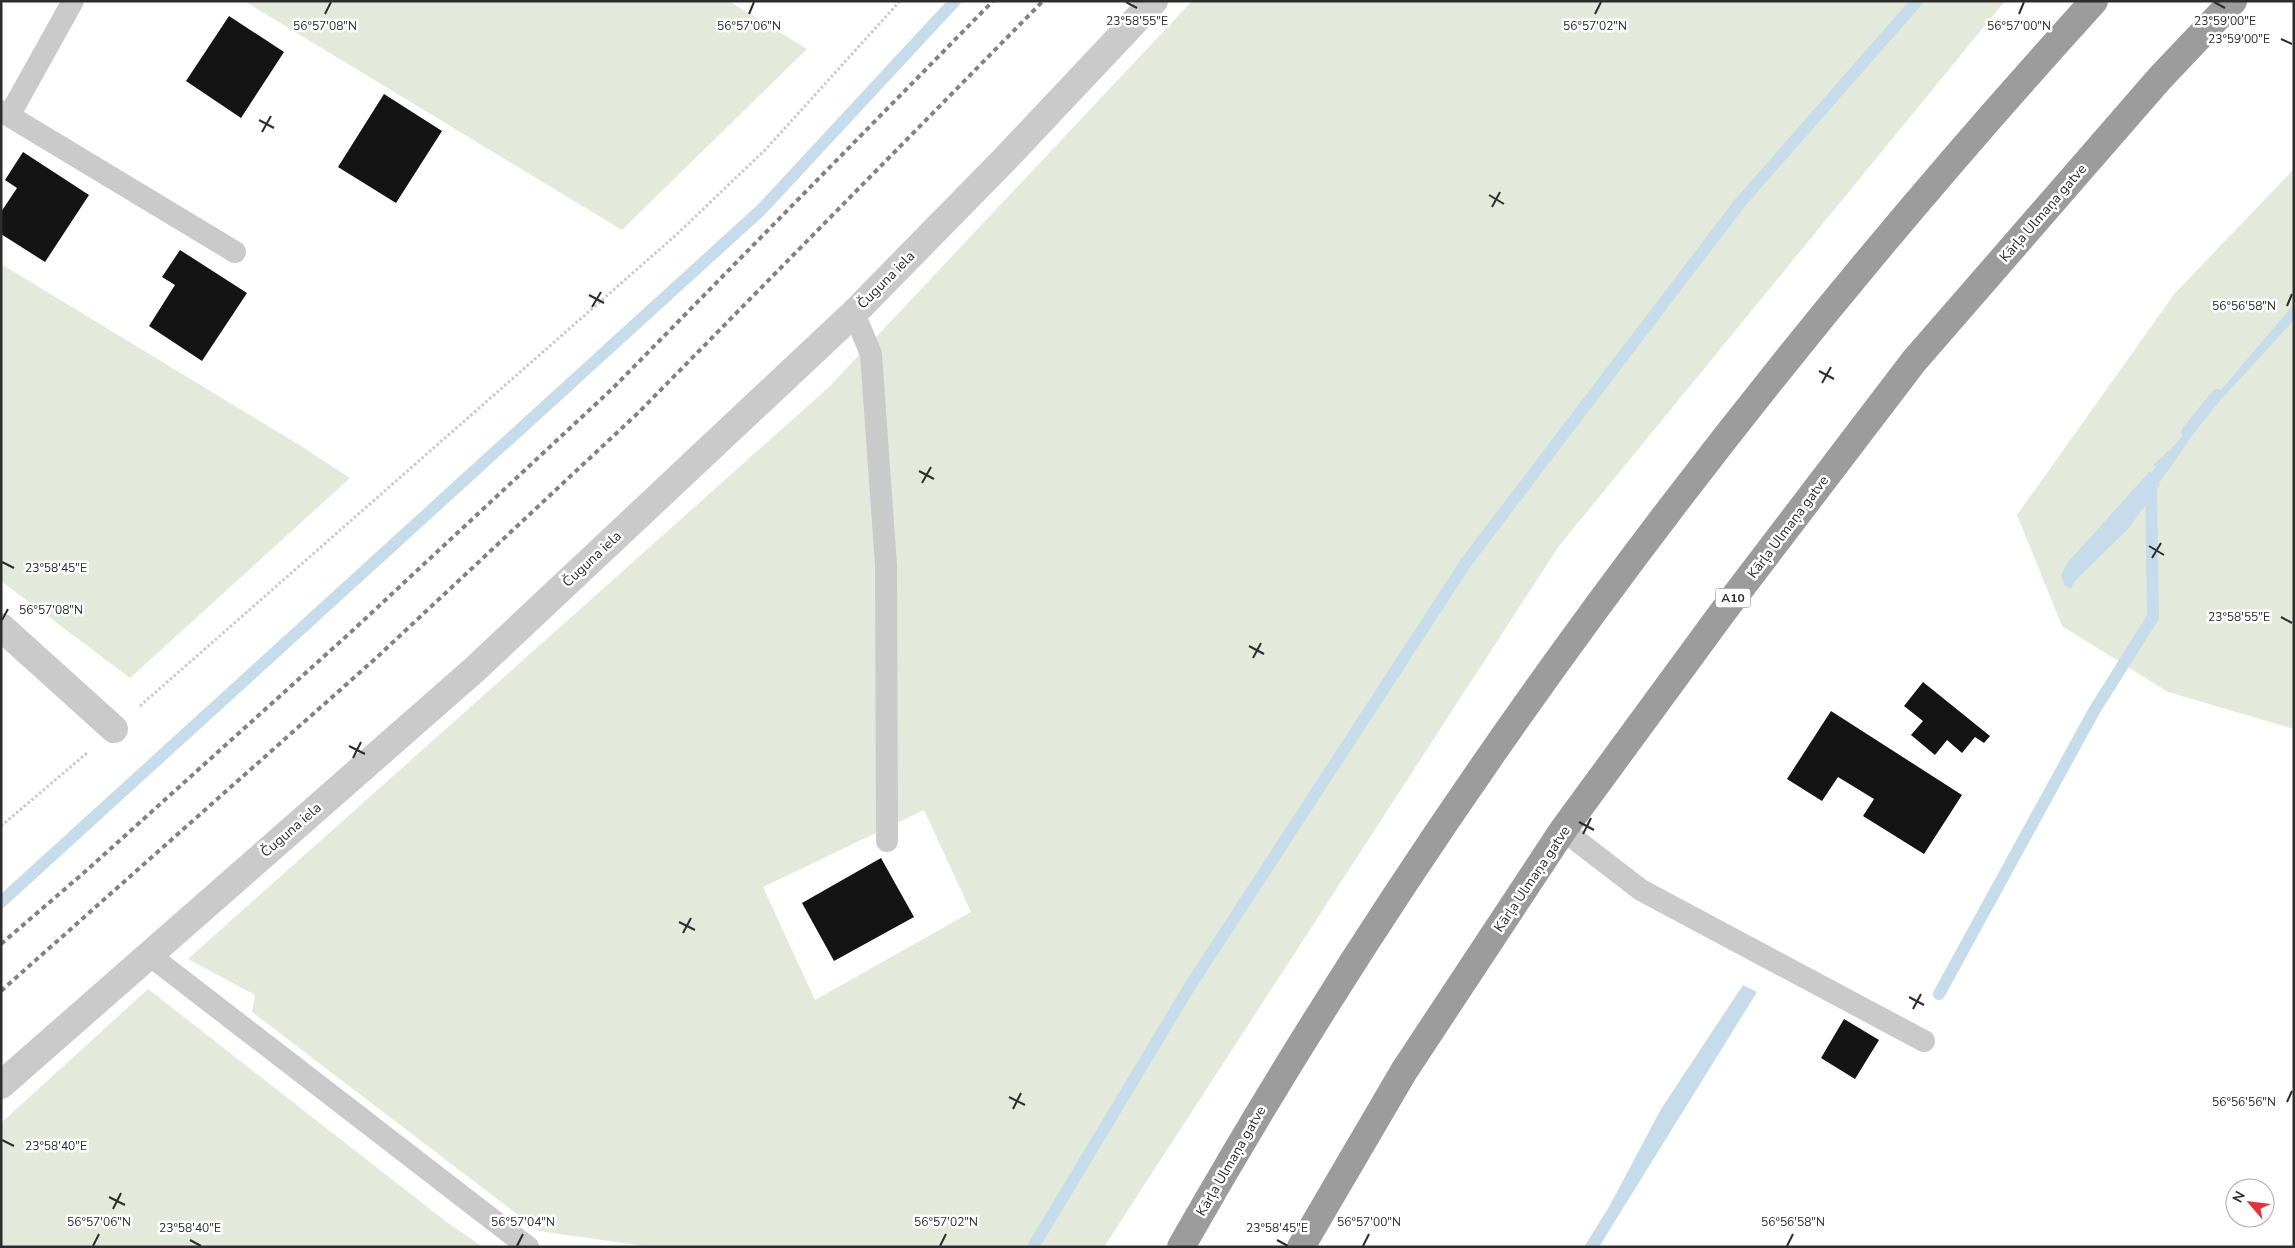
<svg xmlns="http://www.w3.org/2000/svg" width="2295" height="1248" font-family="'Nunito Sans',sans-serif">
  <rect width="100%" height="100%" fill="#fff"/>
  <!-- green -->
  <path fill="#e3eadb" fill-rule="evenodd" d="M244,1H729L807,49L622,230Z
    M1192,1H2005L1559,546L1104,1247H651L539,1231L252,1012L255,995L188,959L829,387ZM924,810L971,912L815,1000L763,887Z
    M2294,169V729L2168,692L2062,626L2017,515L2175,293Z
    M1,264L301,446L350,478L130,678L1,581Z
    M148,989L448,1223L483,1247H1V1123Z"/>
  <!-- water -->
  <path fill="#c7dcea" d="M2294,304V320L2205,417L2167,472L2153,465L2171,449Z
    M2150,471L2160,485L2129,528L2074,582L2071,589L2065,586L2061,575L2068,562Z
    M1743,985L1757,992L1599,1247H1584L1609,1207L1661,1109Z"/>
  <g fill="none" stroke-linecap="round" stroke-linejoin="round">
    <!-- stream -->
    <path stroke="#c7dcea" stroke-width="12" d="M2187,432L2217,395
      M1,902L762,209L955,1
      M1939,994L2094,711L2153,617L2151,484L2170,457
      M1033,1247L1190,986L1467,561L1739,204L1917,1"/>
  </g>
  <!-- building -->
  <path fill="#141414" d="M229,16L284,52L241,118L186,81Z
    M384,94L442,131L396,203L338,167Z
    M23,152L89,195L45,262L1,234V212L17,188L5,180Z
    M180,250L247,293L202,361L149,326L175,285L162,277Z
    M1923,682L1990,736L1984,743L1975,737L1962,753L1947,740L1935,755L1911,735L1923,721L1904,706Z
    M1831,711L1962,795L1924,854L1863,816L1874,799L1838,777L1822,801L1787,779Z
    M881,858L914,917L834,961L802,903Z
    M1844,1019L1879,1040L1855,1079L1821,1058Z"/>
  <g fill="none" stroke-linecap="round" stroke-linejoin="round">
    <!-- path -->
    <path stroke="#cacaca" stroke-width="3" stroke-dasharray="2.5 2.5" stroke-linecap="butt" d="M140,706L676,235L766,149L900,1
      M1,826L87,753"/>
    <!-- service -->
    <path stroke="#cacaca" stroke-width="22" d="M1,111L235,252
      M9,116L73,1
      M854,313L871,354L886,565L887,841
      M1563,830L1641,890L1924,1041
      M148,954L528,1247"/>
    <!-- minor -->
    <path stroke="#cacaca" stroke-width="28" d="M1,627L114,729
      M1,1085L474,670L854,313L1004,160L1154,1"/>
    <!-- trunk -->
    <path stroke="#9c9c9c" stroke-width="28" d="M1181,1247C1435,799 1748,382 2094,1
      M1301,1247L1404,1071L1563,830L1722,613L1914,361L2160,78L2233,1"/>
    <!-- rail -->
    <path stroke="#828282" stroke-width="4" stroke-dasharray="5 4" stroke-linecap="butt" d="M1,944L87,870L351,632L613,388L993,1
      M1,991L375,659L638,413L1043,1"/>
  </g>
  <!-- ticks -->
  <path fill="none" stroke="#2d2d2d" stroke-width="2" d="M1126,2L1137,8M2214,2L2225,8M325,14L331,2M749,14L754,2M1595,14L1601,2M2019,14L2024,2M2281,39L2292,44M259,120L274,128M262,132L271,116M1489,195L1504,204M1492,207L1500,192M589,295L604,303M2287,306L2292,294M592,307L601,292M1819,371L1834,379M1822,383L1831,367M919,471L934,479M922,483L931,467M2149,546L2164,555M2152,558L2161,543M2,562L14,568M2281,617L2292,623M2,620L8,609M1249,646L1264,654M1253,658L1261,643M349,746L365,754M353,758L361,742M1579,822L1594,830M1583,834L1591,818M679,922L695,930M683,933L691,918M1909,997L1924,1005M1913,1009L1921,994M1009,1097L1025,1105M2287,1102L2292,1091M1013,1109L1021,1093M2,1140L14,1146M109,1197L125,1205M113,1209L121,1193M190,1240L201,1246M1277,1240L1288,1246M93,1246L99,1234M517,1246L523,1234M940,1246L946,1234M1363,1246L1369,1234M1787,1246L1793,1234"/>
  <g text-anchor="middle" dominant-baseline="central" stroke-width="5" stroke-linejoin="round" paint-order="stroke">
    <!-- shield labels -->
    <rect fill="#fff" stroke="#6c6c6c" stroke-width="1" x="1715.5" y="588.5" width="35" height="19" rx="4"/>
    <g font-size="12" font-weight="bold" fill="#2d2d2d">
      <text x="1733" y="598">A10</text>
    </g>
    <!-- street labels -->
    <g font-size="14" fill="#2d2d2d" stroke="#fff">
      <text transform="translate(2043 213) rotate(-49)">Kārļa Ulmaņa gatve</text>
      <text transform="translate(886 280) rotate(-45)">Čuguna iela</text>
      <text transform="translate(1788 527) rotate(-53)">Kārļa Ulmaņa gatve</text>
      <text transform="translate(592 559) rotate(-43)">Čuguna iela</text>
      <text transform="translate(291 830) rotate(-41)">Čuguna iela</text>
      <text transform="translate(1532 879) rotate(-56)">Kārļa Ulmaņa gatve</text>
      <text transform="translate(1231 1161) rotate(-60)">Kārļa Ulmaņa gatve</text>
    </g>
  </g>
  <g font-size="12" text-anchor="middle" fill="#2d2d2d" stroke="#fff" stroke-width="5" stroke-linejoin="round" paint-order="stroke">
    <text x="1137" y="25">23°58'55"E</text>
    <text x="2225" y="25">23°59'00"E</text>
    <text x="325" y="30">56°57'08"N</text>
    <text x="749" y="30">56°57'06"N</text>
    <text x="1595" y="30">56°57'02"N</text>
    <text x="2019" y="30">56°57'00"N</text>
    <text x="2239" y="43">23°59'00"E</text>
    <text x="2244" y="310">56°56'58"N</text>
    <text x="56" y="572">23°58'45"E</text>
    <text x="51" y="614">56°57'08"N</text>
    <text x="2239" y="621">23°58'55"E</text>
    <text x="2244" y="1106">56°56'56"N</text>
    <text x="56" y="1150">23°58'40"E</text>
    <text x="99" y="1226">56°57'06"N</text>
    <text x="523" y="1226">56°57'04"N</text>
    <text x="946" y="1226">56°57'02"N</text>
    <text x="1369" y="1226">56°57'00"N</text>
    <text x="1793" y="1226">56°56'58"N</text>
    <text x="190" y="1232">23°58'40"E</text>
    <text x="1277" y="1232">23°58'45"E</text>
  </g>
  <!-- border -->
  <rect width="2295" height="1248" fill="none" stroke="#2d2d2d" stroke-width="5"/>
  <!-- north arrow -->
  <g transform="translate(2250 1203) rotate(298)"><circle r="24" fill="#ffffff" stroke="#ababab"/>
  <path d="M0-4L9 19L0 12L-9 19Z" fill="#e0333c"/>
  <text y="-8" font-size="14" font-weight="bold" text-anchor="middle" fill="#2d2d2d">N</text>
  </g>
</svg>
